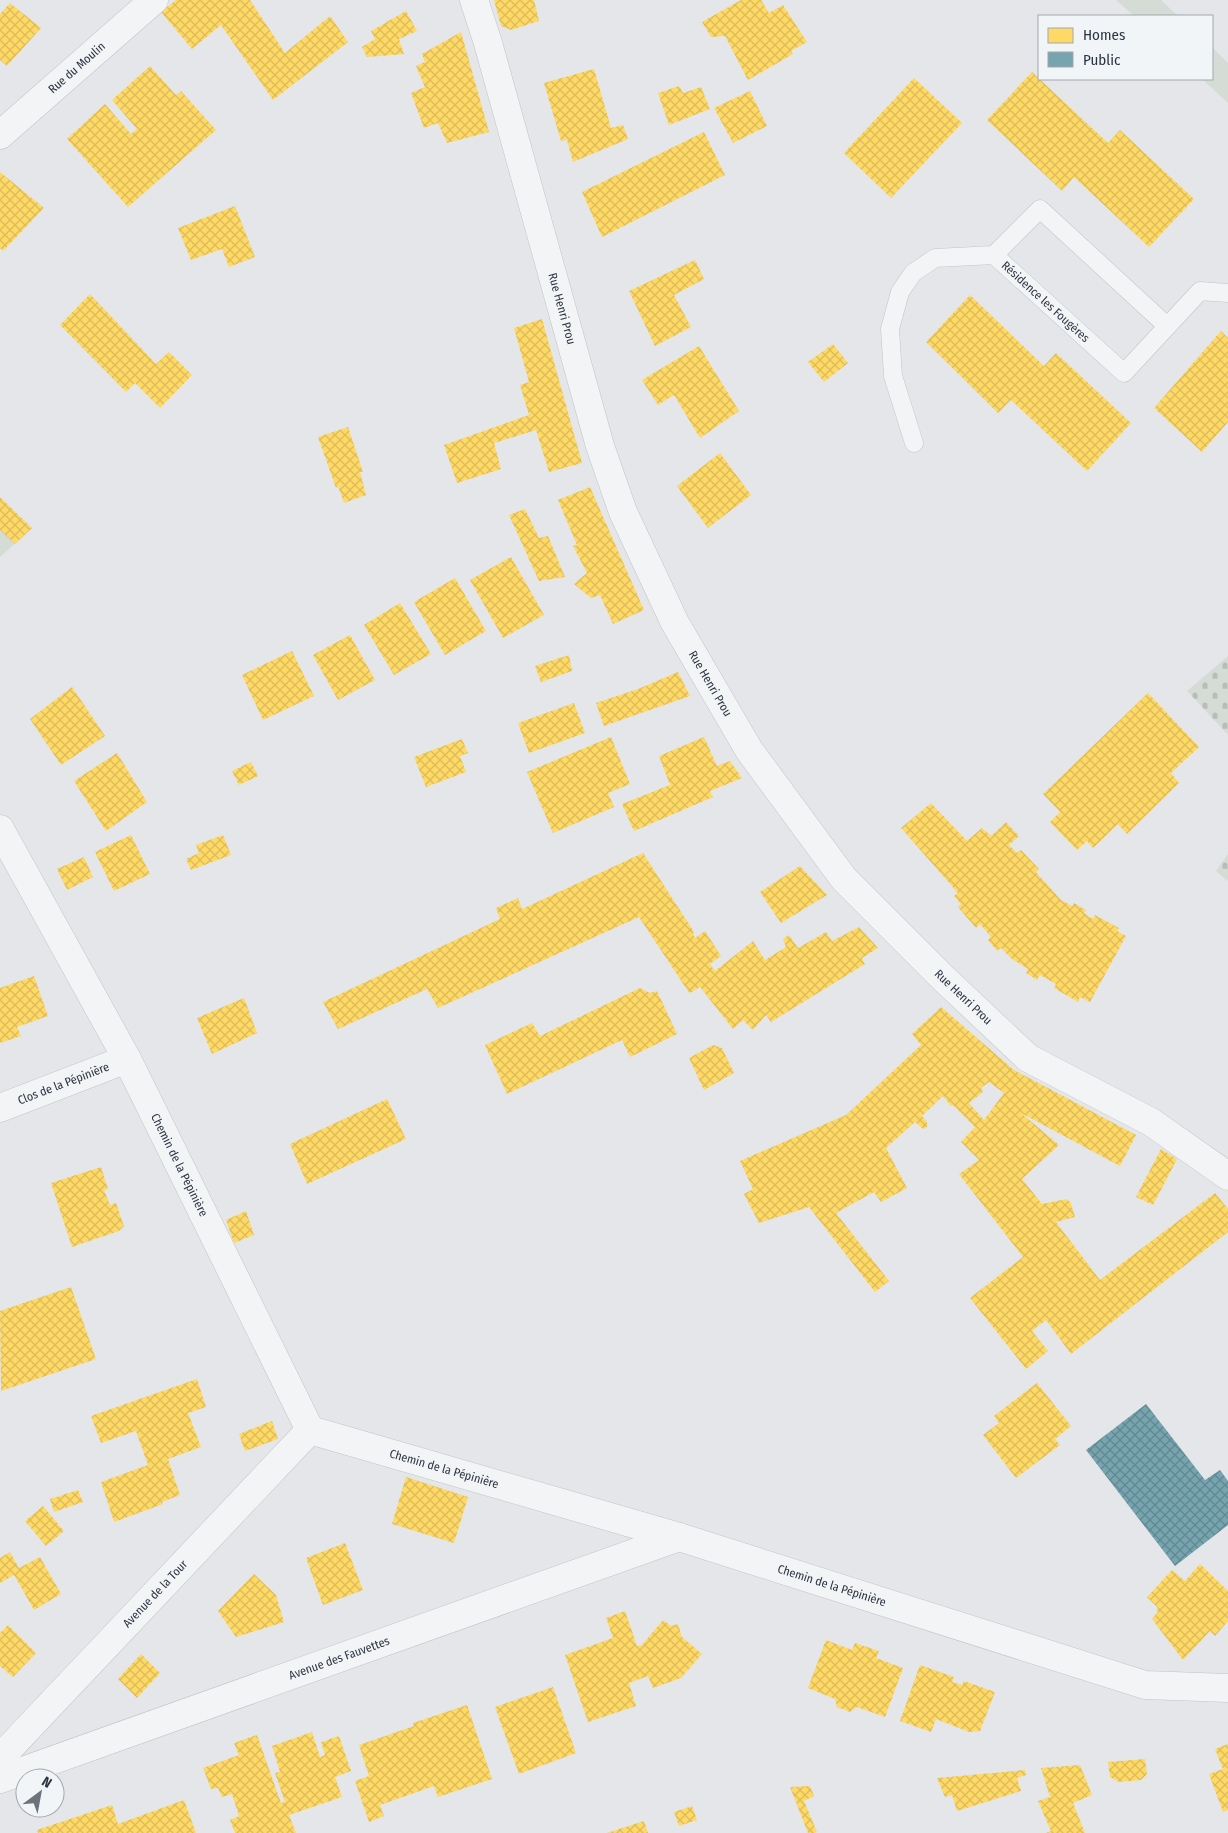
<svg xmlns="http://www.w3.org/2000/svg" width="1228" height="1833" font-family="'Fira Sans Condensed',sans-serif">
  <defs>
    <pattern id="cemetery-stones" width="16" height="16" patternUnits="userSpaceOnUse" patternTransform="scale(1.25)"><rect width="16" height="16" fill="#d5dcd5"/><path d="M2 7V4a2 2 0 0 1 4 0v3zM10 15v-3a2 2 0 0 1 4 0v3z" fill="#b7bdb8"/></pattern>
    <pattern id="homes-cross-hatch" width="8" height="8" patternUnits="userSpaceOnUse" patternTransform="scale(1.25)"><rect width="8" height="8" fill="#ffd966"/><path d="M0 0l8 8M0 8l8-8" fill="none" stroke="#dbbb5a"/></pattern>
    <pattern id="public-cross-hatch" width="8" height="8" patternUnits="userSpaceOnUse" patternTransform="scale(1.25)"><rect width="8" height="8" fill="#76a5af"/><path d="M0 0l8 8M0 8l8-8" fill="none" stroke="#618790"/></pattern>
  </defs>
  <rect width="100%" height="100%" fill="#e4e6e9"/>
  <!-- green -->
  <path fill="#d5dcd5" d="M1116,0H1161L1178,16H1134Z
    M1212,47L1228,63V103L1202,79H1212Z
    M0,498L32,528L0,557Z"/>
  <!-- cemetery -->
  <path fill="url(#cemetery-stones)" d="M1228,656V735L1187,691Z
    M1228,854V879L1227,881L1216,871Z"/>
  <!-- homes -->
  <path fill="url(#homes-cross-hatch)" fill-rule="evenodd" d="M176,0H250L285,53L330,16L348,42L273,100L221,25L192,49L161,12Z
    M494,0H534L539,21L511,30L501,26Z
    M741,0H761L769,13L783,5L807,42L791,51L793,54L748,80L725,36L711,37L702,22Z
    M10,3L41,28L7,66L0,60V14Z
    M406,11L417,31L399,39L404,54L367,57L362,47L375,39L371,31Z
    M461,32L489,132L447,143L438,123L424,128L411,93L425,87L416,66L425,62L422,54Z
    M150,66L176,95L181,91L216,130L128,207L67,139L105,104L131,134L137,129L112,100Z
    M594,69L611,128L623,125L628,139L573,162L567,140L561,141L544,83Z
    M1032,72L1108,143L1120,130L1194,199L1149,247L1074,177L1062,191L987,120Z
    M914,78L962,123L891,198L844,153Z
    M679,86L683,93L701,87L710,109L669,125L658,93Z
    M750,91L767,126L733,143L714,108Z
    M704,132L725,175L602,237L582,192Z
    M0,172L44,208L3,251L0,248Z
    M235,206L255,257L229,267L222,249L191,260L178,228Z
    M695,260L704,279L674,295L691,327L655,346L629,291Z
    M90,294L156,364L169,352L192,375L160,408L135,383L126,392L60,325Z
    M970,295L1044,366L1056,353L1131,423L1087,471L1011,400L998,413L926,342Z
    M542,319L582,463L549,472L536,430L494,443L501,469L457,483L444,445L529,415L520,385L529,382L514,328Z
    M1221,331L1228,338V422L1202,452L1154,408Z
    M833,344L848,363L824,382L808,362Z
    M699,346L739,411L700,438L674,395L658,405L642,380Z
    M348,427L363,472H360L366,495L344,503L338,486L336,488L318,437Z
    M720,453L751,495L708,528L677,486Z
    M590,487L644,610L613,624L600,595L591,598L574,584L587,573L573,546L577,545L558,500Z
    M0,497L32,528L15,544L0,530Z
    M525,509L539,538L548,536L565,577L539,581L509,515Z
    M511,557L544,615L503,638L470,580Z
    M455,578L486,631L445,655L414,602Z
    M400,603L431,654L394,675L364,625Z
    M350,635L375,680L338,700L313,655Z
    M292,651L314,696L263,720L242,675Z
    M569,655L572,671L541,682L535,666Z
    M678,672L690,696L604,726L596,703L638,689Z
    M72,687L105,736L61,765L30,719Z
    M1148,693L1199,747L1171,773L1179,783L1127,834L1118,824L1093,848L1087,841L1077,850L1050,822L1060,812L1043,794Z
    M574,703L585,733L529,753L518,723Z
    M611,737L630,784L608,793L614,807L553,833L527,772Z
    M704,737L717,766L730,761L742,778L710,791L713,797L634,831L622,804L670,785L659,756Z
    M462,739L468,753L460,756L466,772L426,787L414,757Z
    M117,753L147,802L106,831L74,781Z
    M251,762L258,776L239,785L232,771Z
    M931,803L967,841L982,828L991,836L1006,822L1019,836L1009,845L1017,853L1021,850L1039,869L1036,872L1061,900L1072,906L1074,903L1086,910L1084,913L1093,919L1095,915L1119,928L1117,931L1126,936L1090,1002L1080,997L1078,1002L1054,988L1056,984L1040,975L1037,980L1026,973L1028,969L1012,959L1001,948L997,951L988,940L991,937L980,924L976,928L958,907L961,904L954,896L958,893L901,828Z
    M131,835L150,874L114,891L95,852Z
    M223,835L231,855L191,870L186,859L199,853L196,845Z
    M643,853L694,932L693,934L695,938L705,931L721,956L710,964L715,971L753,941L765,960L786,947L783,939L789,935L798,948L826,932L832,941L859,927L878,948L862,958L865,964L771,1022L766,1015L753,1030L743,1020L733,1029L700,987L690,993L688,991L639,917L438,1008L427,989L338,1029L323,1002L500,919L496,908L518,898L522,909Z
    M84,857L93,877L67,890L57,869Z
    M800,866L827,895L781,923L760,892Z
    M34,976L48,1016L17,1027L21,1036L0,1043V988Z
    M640,988L650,993L657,991L677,1034L630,1057L622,1040L507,1094L485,1045L532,1023L540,1036Z
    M244,998L257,1033L212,1054L197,1018Z
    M941,1007L1014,1070L1136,1135L1120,1166L1021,1113L1059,1145L1022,1179L1042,1204L1067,1199L1071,1203L1075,1217L1056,1222L1100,1280L1215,1193L1228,1209V1232L1071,1354L1046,1320L1032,1331L1048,1351L1026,1369L970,1298L1023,1257L959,1174L979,1160L961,1142L975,1127L953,1105L951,1106L943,1096L922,1116L927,1122V1127L923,1129L915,1122L886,1148L907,1188L881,1202L874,1192L836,1213L889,1281L875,1292L809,1207L759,1223L744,1194L753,1189L740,1161L846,1115L921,1045L912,1034ZM989,1082L1004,1093L984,1120L969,1103L983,1092L981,1088Z
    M713,1045L722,1048L734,1073L704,1090L689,1058Z
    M387,1099L406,1139L307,1184L290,1144Z
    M1161,1149L1177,1159L1153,1205L1136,1197Z
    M101,1167L108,1189L104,1190L110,1205L116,1203L124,1226L119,1231L72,1247L51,1183Z
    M246,1211L254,1235L234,1243L226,1220Z
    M71,1287L96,1359L1,1391L0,1311Z
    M197,1379L206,1407L188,1413L201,1447L168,1459L180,1495L162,1502L163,1504L114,1522L101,1482L148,1465L136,1431L101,1443L91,1416Z
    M1037,1383L1071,1426L1055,1439L1060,1445L1016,1478L983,1435L999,1423L994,1416Z
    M272,1421L278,1439L245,1451L239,1434Z
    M406,1477L468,1497L454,1543L392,1524Z
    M78,1490L83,1502L54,1512L50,1499Z
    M43,1506L64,1531L46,1546L25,1521Z
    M345,1543L363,1590L323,1605L306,1558Z
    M10,1552L19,1568L40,1557L61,1594L34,1610L14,1575L0,1583V1558Z
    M1200,1564L1228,1591V1621L1215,1636L1210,1631L1183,1660L1152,1619L1158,1612L1156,1610L1158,1608L1147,1597L1172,1570L1185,1581Z
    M254,1574L276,1595L284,1622L236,1637L218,1611Z
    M625,1611L637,1646L642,1645L663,1620L671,1626L678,1624L682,1637L702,1654L681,1678L653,1688L648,1676L629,1683L636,1706L588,1722L565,1655L613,1638L606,1618Z
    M8,1625L36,1653L13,1677L0,1666V1633Z
    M826,1640L852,1650L855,1643L879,1651L876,1658L903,1668L885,1717L857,1707L850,1712L837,1707L835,1699L808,1688Z
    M141,1654L160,1673L137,1698L118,1679Z
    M920,1665L954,1677L952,1682L962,1685L964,1681L995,1692L980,1731L969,1732L936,1719L931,1732L900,1721Z
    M553,1687L576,1753L519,1774L495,1707Z
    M467,1705L492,1779L438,1797L434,1786L380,1805L384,1816L369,1822L355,1781L369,1776L359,1745L414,1726L413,1723Z
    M312,1732L320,1757L325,1755L321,1742L339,1736L351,1771L335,1777L342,1797L289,1815L296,1833H235L230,1820L239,1816L232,1794L222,1797L218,1788L211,1789L203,1768L239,1755L234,1743L257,1735L281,1803L285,1802L275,1773L280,1772L272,1746Z
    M1228,1744V1810L1223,1812L1209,1774L1223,1769L1215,1749Z
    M1145,1759L1147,1774L1141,1780L1119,1782L1110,1777L1108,1762Z
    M1080,1765L1092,1795L1073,1803L1085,1833H1046L1051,1831L1038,1801L1050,1797L1041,1768Z
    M1025,1770L1026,1775L1017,1778L1021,1791L957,1811L952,1795L945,1797L937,1778Z
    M810,1786L814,1796L804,1801L817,1832L814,1833H808L790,1787Z
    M184,1800L196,1833H38L37,1830L112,1805L118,1824Z
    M692,1806L697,1820L679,1826L674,1812Z
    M644,1821L648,1833H607Z"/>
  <!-- public -->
  <path fill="url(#public-cross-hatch)" d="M1146,1404L1205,1480L1220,1470L1228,1481V1525L1175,1566L1086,1450Z"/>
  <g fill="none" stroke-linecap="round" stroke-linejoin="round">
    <defs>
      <g id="service">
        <path d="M994,255L1040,209L1167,326"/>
        <path id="s1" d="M914,443L893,376L890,329L900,292L913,273L935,258L994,255L1124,373L1200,291L1228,293"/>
      </g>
      <g id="minor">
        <path id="s2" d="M474,0L488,43L600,446L623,512L675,623L749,750L844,879L941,976L1028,1058L1151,1122L1228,1176"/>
        <path id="s3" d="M0,135L154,0"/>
        <path id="s4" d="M0,829L127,1059L310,1430L679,1537L1145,1685L1228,1688"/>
        <path id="s5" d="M0,1108L127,1059"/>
        <path id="s6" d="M0,1758L310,1430"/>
        <path id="s7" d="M0,1779L679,1537"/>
      </g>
    </defs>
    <!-- service casing -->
    <use href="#service" stroke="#c2c4c7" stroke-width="19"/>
    <!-- minor casing -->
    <use href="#minor" stroke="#c2c4c7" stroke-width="29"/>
    <!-- service -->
    <use href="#service" stroke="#f3f4f6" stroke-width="18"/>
    <!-- minor -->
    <use href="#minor" stroke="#f3f4f6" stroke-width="28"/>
  </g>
  <g text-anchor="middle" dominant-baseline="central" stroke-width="5" stroke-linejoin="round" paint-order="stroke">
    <!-- street labels -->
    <g font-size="12" fill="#2b3542" stroke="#f2f5f8">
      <text stroke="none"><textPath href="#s3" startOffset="102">Rue du Moulin</textPath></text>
      <text stroke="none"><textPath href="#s1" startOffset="334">Résidence les Fougères</textPath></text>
      <text stroke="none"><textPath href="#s2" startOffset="321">Rue Henri Prou</textPath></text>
      <text stroke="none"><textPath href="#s2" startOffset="726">Rue Henri Prou</textPath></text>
      <text stroke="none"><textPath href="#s2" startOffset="1131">Rue Henri Prou</textPath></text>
      <text stroke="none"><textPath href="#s5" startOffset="68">Clos de la Pépinière</textPath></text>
      <text stroke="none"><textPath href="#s4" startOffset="381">Chemin de la Pépinière</textPath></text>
      <text stroke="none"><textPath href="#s4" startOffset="816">Chemin de la Pépinière</textPath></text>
      <text stroke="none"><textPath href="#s4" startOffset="1221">Chemin de la Pépinière</textPath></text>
      <text stroke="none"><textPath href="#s6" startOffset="226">Avenue de la Tour</textPath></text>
      <text stroke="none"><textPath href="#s7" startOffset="360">Avenue des Fauvettes</textPath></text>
    </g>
  </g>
  <!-- legend -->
  <rect x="1038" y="15" width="175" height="65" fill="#f2f5f8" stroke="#a2a8af"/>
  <rect x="1048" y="28" width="25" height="15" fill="#ffd966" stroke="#a2a8af"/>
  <text x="1083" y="40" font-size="15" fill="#2b3542">Homes</text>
  <rect x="1048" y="52" width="25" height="15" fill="#76a5af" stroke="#a2a8af"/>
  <text x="1083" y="65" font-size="15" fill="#2b3542">Public</text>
  <!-- north arrow -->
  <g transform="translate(40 1793) rotate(32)"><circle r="24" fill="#f2f5f8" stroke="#a2a8af"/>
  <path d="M0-4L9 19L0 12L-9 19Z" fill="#6c737c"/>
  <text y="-8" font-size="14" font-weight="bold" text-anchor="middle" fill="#2b3542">N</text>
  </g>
</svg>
